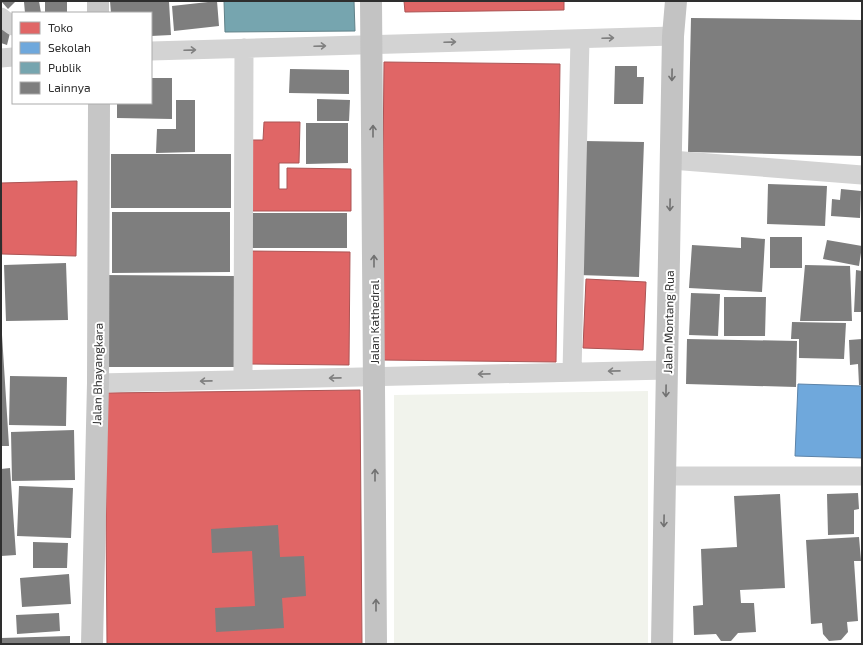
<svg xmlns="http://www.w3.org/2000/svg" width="863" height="645" font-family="'Exo 2',sans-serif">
  <rect width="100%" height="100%" fill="#fff"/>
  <!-- green -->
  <path fill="#f1f3ec" d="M648,391V644H394V395Z"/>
  <!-- shops -->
  <path fill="#e06666" stroke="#ab5555" d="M404,1H564V10L405,12Z
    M384,62L560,64L556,362L381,360Z
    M264,122H300L299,163H279V189H287V168L351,169V211H251V140H263Z
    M77,181L76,256L2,254L1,183Z
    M248,251L350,252L349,365L247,364Z
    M586,279L646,282L643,350L583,348Z
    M360,390L362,644H107L105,393Z"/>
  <!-- schools -->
  <path fill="#6fa8dc" stroke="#5c83a8" d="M798,384L862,386V458L795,456Z"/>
  <!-- public -->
  <path fill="#76a5af" stroke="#608188" d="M224,1H354L355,31L225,32Z"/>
  <!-- building -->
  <path fill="#7e7e7e" d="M1,1H16L8,9Z
    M29,1H39L41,13H25L24,2Z
    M45,1H67V13H45Z
    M110,1L169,2L171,35L151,36V13H111Z
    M217,1L219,26L174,31L172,6Z
    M691,18L862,20V156L688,152Z
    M1,26L11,29L7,45L1,43Z
    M615,66H637V77H644L643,104H614Z
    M290,69L349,70V94L289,93Z
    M151,78H172V119L117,118V103H151Z
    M317,99L350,100L349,121H317Z
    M176,100H195V152L156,153L157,129H176Z
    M306,123H348V163L306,164Z
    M584,141L644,142L639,277L579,275Z
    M111,154H231V208H111Z
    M768,184L827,186L825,226L767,224Z
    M841,189L861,191L860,218L831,216L832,199L840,200Z
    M112,212H230V272L112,273Z
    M249,213H347V248H249Z
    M741,237L765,239L762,292L689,288L692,245L741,248Z
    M770,237H802V268H770Z
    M827,240L862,246L859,266L823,259Z
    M66,263L68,320L6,321L4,265Z
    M805,265L850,266L852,321H800Z
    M856,270L862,271V312H854Z
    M103,275L235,276V367H103Z
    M691,293L720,294L718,336L689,335Z
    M724,297H766L765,336H724Z
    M1,319L9,446H1Z
    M792,322L846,323L844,359L799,358V339H791Z
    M687,339L797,341L796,387L686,384Z
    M862,339V385H859L858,364L850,365L849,340Z
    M10,376L67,377L66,426L9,425Z
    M74,430L75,480L12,481L11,432Z
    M10,468L16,555L1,556V469Z
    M19,486L73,488L71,538L17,536Z
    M858,493L859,509L854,510V534L828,535L827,494Z
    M780,494L785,588L740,590L741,603H754L756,632L738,633L731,641H721L716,634L694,635L693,606L703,605L701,549L737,547L734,496Z
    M278,525L280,557L304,556L306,596L282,598L284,628L216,632L215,608L255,606L252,551L212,553L211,529Z
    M859,537L861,561H854L858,621L847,622L848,632L841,640L829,641L823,634L822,623L811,624L806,540Z
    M33,542L68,543L67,568H33Z
    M69,574L71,604L22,607L20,578Z
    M59,613L60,631L17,634L16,615Z
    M70,636V644H1V638Z"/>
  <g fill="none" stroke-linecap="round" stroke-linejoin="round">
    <!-- minor -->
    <path stroke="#d3d3d3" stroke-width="19" d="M1,17L13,26
      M151,51L673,36
      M1,58L13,57
      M671,160L862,175
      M572,372L580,39
      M243,380L244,48
      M98,383L667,370
      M665,476H862"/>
    <!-- primary -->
    <path stroke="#c6c6c6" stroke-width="22" d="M98,1V13
      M92,644L98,383L99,103"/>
    <!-- trunk -->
    <path stroke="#c3c3c3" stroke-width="22" d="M371,1L376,644
      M662,644L673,36L676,1"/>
  </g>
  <!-- one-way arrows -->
  <defs><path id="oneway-shaft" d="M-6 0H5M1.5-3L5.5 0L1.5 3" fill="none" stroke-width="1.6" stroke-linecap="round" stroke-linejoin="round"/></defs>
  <g stroke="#808080">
    <use href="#oneway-shaft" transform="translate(608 38) rotate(-2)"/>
    <use href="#oneway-shaft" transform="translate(450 42) rotate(-2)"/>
    <use href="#oneway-shaft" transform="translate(320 46) rotate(-2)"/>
    <use href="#oneway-shaft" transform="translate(190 50) rotate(-2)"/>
    <use href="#oneway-shaft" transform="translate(614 371) rotate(179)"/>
    <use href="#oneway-shaft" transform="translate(484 374) rotate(179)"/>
    <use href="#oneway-shaft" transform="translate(335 378) rotate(179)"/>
    <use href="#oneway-shaft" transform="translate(206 381) rotate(179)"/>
  </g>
  <g stroke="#717171">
    <use href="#oneway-shaft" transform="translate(672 75) rotate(91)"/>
    <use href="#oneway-shaft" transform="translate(373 131) rotate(-90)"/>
    <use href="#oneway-shaft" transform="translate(670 205) rotate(91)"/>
    <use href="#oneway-shaft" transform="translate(374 261) rotate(-90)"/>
    <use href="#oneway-shaft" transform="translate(666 391) rotate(91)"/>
    <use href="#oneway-shaft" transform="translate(375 475) rotate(-90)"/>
    <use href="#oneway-shaft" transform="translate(664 521) rotate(91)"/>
    <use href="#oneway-shaft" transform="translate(376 605) rotate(-90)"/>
  </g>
  <g text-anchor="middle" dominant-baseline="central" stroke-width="4" stroke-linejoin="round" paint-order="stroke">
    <!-- street labels -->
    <g font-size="12" fill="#2e2e2e" stroke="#fff">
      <text transform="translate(374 322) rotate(-90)">Jalan Kathedral</text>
      <text transform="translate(668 322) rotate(-89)">Jalan Montang Rua</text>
      <text transform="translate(97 374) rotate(-89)">Jalan Bhayangkara</text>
    </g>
  </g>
  <!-- border -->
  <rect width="863" height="645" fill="none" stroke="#2e2e2e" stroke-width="4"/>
  <!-- legend -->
  <rect x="12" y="12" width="140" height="92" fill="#ffffff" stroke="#ababab"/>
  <rect x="20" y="22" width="20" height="12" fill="#e06666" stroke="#ababab"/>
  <text x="48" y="32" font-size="12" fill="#2e2e2e">Toko</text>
  <rect x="20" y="42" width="20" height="12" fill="#6fa8dc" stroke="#ababab"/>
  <text x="48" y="52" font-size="12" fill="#2e2e2e">Sekolah</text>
  <rect x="20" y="62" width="20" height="12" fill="#76a5af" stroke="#ababab"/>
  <text x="48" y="72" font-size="12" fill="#2e2e2e">Publik</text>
  <rect x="20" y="82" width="20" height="12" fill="#7e7e7e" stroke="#ababab"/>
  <text x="48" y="92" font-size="12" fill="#2e2e2e">Lainnya</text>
</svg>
